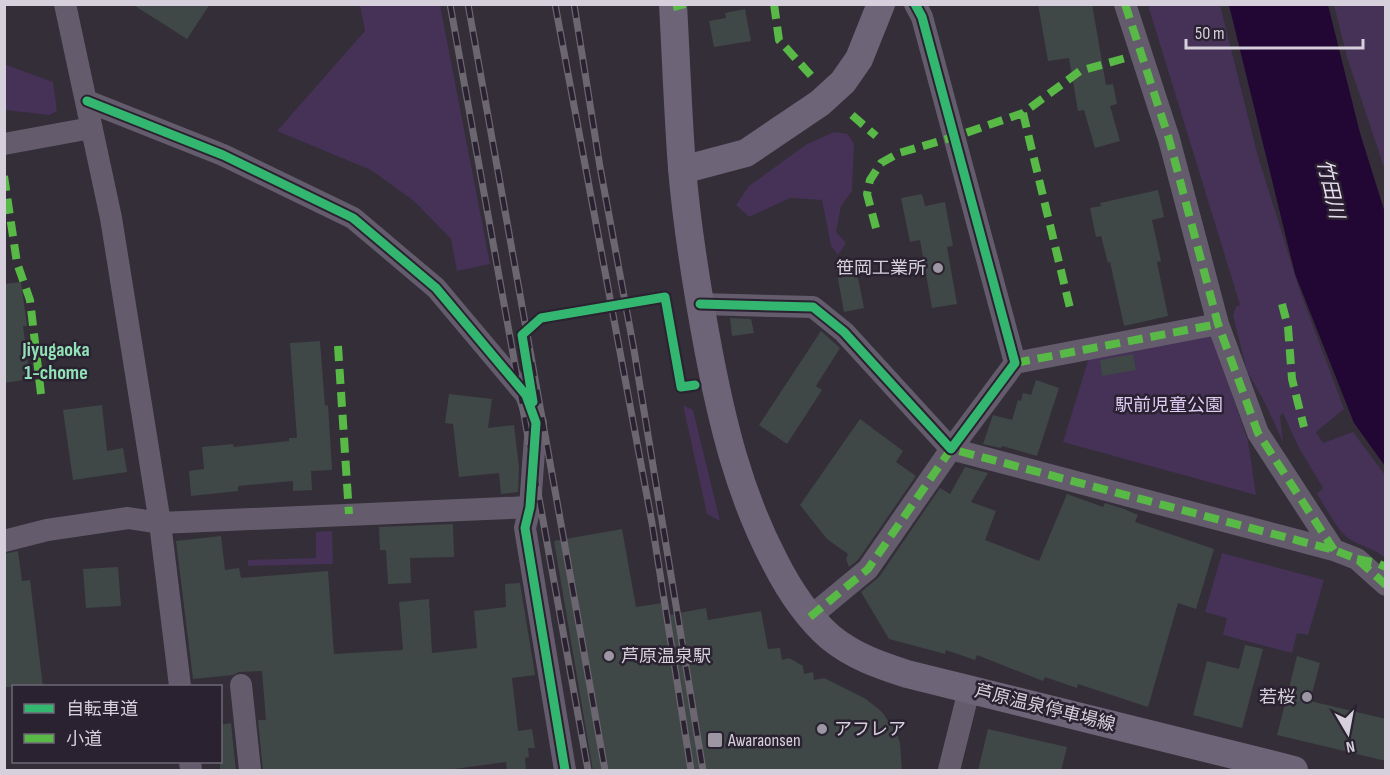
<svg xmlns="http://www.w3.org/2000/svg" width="1390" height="775" font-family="'Sofia Sans Condensed','Noto Sans JP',sans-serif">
  <rect width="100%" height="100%" fill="#332e38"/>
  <!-- green -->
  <path fill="#463157" d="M360,5H440L490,264L457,271L451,239L414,201L371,170L277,131L365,31Z
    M1148,5H1220L1257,153L1300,291L1344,409L1316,432L1323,443L1353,432L1385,475V558C1376,549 1363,547 1351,540C1339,534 1325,506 1317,494L1323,488L1299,448L1283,413L1280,416L1283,442L1265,403L1247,371L1233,315L1236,307L1240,305Z
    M1334,5H1385V170L1347,57Z
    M4,64L53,82L57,111L50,115L5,110Z
    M834,132L848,134L854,144L852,191L841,206L836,232L846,243L838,255L831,246L822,200L790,198L749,217L736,205L749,186L807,144Z
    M1211,333L1248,441L1256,495L1063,442L1090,354Z
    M683,405L693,410L720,521L707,514Z
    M332,531L333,564L248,566V560L316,558V532Z
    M1222,553L1324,580L1308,635L1297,633L1292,653L1223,635L1227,618L1205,612Z"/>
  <!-- water -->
  <path fill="#220633" d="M1229,5H1328L1360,133L1385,213V466L1354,423L1295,274Z"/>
  <!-- building -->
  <path fill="#404747" d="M132,4H210L187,39Z
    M1038,4H1092L1106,85L1113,84L1117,104L1110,106L1120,141L1095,148L1084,110L1078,111L1069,58L1048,61Z
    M745,9L751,41L714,47L709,21L726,18L725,13Z
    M1158,190L1164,217L1152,220L1161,261L1157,262L1168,316L1124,326L1110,262L1108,263L1101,236L1096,237L1090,208L1101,206L1100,203Z
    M922,194L925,206L945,202L953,246L947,247L957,304L932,308L920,240L910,242L901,198Z
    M854,258L864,308L844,312L835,262Z
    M21,282L27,326H23L30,379L4,383V284Z
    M730,318L751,319L754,333L732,336Z
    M821,331L840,348L816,386L822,390L787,444L759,425Z
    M320,341L325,406L328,405L332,470L311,471L312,490L293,491V481L238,486V491L191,496L189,471L204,469L202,447L233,444L234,447L289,441V438H297L290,343Z
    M1133,354L1136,370L1102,376L1100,360Z
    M1036,380L1059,388L1037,456L1002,446L1001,448L983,444L993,415L1012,420L1018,400L1021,401L1023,393L1031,395Z
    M449,394L492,399L488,428L514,425L519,467L518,492L501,494L499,473L459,477L453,424L445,423Z
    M102,405L107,451L123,448L127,472L73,480L63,410Z
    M860,419L903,451L896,462L916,476L858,560L849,567L846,559L848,554L827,539L800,505Z
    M965,467L988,473L971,502L996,511L985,540L1039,561L1067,494L1103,507L1105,503L1124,509L1138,515L1135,522L1214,549L1196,609L1178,603L1148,707L1078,684L1077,688L1045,677L1043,681L977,655L975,660L946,650L945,654L889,639L861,592L879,577L940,488L950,494Z
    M453,524L454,557L410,558L411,583L388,584L386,550H380L379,527Z
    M622,529L636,607L662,603L664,616L706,608L708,620L761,611L768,649L780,648L782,660L789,658L803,666L804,674L813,672L814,680L824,678L866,699L882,712L896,732L900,743L902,771H593L554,541Z
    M221,536L225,570L239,568L241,578L328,571L334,654L403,650L399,602L429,599L432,653L477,648L474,611L506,607L505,584L520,583L535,675L512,678L518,731L532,729L535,748H528L529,757L525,758L526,771H507L506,762L440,771H263L258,720H266L262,671L239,672L233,675L193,679L176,541Z
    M18,551L22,581L30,580L43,687H4V554Z
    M118,567L121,606L86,608L83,569Z
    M1245,645L1263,649L1242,728L1193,715L1207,661L1239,669Z
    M1297,656L1320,663L1310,701L1386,719V761L1277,735Z
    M231,723L236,771H220V725Z
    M988,729L1067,747L1061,771H978Z"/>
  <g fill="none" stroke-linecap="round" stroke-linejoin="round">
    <!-- minor -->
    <path stroke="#645c6c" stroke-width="22" d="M65,4L111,218L160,523L180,686
      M1125,4L1169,139L1218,324L1258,433L1334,550
      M87,101L223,155L353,218L436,288L526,395L536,423L530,507L525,528L565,770
      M4,144L91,128
      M700,304L813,307L844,332L951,449L1015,363L922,17L915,4
      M1015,363L1218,324
      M4,541L47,530L128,518L160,523L530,507
      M810,617L868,569L951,449L1334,550L1357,559L1386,585
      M241,685L250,770
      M190,762L191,770
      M949,770L969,690"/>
    <!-- major -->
    <path stroke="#6e6478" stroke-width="28" d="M673,4C676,59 678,114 682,168C687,228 697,289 708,348C722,422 739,493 774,560C788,588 806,616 830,637C853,656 879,665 907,674L1294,770
      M682,170L746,153L820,103L843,82L859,59L881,4"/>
    <defs>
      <path id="rail" d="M450,4L588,770
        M468,4L605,770
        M555,4L652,523L691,770
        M574,4L600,167L634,350L703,770"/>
    </defs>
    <!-- rail casing -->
    <use href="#rail" stroke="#6c6671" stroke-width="7"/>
    <!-- rail -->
    <use href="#rail" stroke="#2a2231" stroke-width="4.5" stroke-dasharray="14" stroke-linecap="butt"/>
    <!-- quiet -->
    <path stroke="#58b947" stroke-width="8" stroke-dasharray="15 8" stroke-linecap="butt" d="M774,4L779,40L815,80
      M1125,4L1169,139L1218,324L1258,433L1334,550
      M673,7L685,4
      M1023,113L1070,308
      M852,115L876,136
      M4,176L17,263L30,300L41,394
      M876,228L867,194L870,180L881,163L899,153L954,137L1023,113L1080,71L1129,57
      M1282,304L1288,327L1292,379L1304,427
      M338,346L349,514
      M1015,363L1218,324
      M1357,559L1377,563L1386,567
      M810,617L868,569L951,449L1334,550L1357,559L1386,585"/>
    <defs>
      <path id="cycleway" d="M87,101L223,155L353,218L436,288L526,395L536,423L530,507L525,528L565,770
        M700,304L813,307L844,332L951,449L1015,363L922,17L915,4
        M533,402L522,335L541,318L665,297L681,387L695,385"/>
    </defs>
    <!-- cycleway casing -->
    <use href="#cycleway" stroke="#2a2231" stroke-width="13"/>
    <!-- cycleway -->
    <use href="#cycleway" stroke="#33b770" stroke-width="9"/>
  </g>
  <!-- markers -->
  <g fill="#9c97a2" stroke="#2a2231" stroke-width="2">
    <circle cx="938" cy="268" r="6"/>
    <circle cx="609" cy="656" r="6"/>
    <circle cx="1307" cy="697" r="6"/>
    <circle cx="822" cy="729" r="6"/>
    <rect x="707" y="732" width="16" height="16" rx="3"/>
  </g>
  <g text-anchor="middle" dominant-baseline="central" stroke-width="5" stroke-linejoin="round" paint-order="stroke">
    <!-- poi labels -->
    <g font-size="18" fill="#d5d0db" stroke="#2a2231" text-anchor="start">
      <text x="926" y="268" text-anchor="end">笹岡工業所</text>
      <text x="621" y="656">芦原温泉駅</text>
      <text x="1295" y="697" text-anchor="end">若桜</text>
      <text x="834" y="729">アフレア</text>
      <text x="728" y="740">Awaraonsen</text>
    </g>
    <!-- park labels -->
    <g font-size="18" fill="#dfcbf3" stroke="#2a2231">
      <text x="1169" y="405">駅前児童公園</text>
    </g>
    <!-- street labels -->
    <g font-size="18" fill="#d5d0db" stroke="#2a2231">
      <text transform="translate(1045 708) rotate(14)">芦原温泉停車場線</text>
    </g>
    <!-- water labels -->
    <g font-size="20" font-style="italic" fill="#e8def2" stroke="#2a2231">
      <text transform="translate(1330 189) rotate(77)">竹田川</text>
    </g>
    <!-- neighbourhood labels -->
    <g font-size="20" font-weight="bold" fill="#92e2b7" stroke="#2a2231">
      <text x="56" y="350">Jiyugaoka<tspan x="56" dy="23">1-chome</tspan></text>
    </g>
  </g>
  <!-- border -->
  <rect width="1390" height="775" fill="none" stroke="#d5d0db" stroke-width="12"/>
  <!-- legend -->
  <rect x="12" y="685" width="210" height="78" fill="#2a2231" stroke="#6e6875" stroke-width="1.5"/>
  <rect x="24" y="704" width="30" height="9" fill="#33b770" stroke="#6e6875" stroke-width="1.5"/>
  <text x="66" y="715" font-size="18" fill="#d5d0db">自転車道</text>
  <rect x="24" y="734" width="30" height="9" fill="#58b947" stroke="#6e6875" stroke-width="1.5"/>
  <text x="66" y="745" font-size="18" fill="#d5d0db">小道</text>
  <!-- north arrow -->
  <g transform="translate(1348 733) rotate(170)" stroke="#2a2231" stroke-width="4.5" paint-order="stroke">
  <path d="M0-4.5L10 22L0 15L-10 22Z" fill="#d5d0db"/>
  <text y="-9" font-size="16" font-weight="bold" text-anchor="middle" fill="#d5d0db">N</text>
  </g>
  <!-- scale -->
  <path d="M1186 39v9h177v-9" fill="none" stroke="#d5d0db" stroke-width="3"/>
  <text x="1195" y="39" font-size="18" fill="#d5d0db" stroke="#2a2231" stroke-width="4.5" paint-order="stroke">50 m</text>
</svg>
